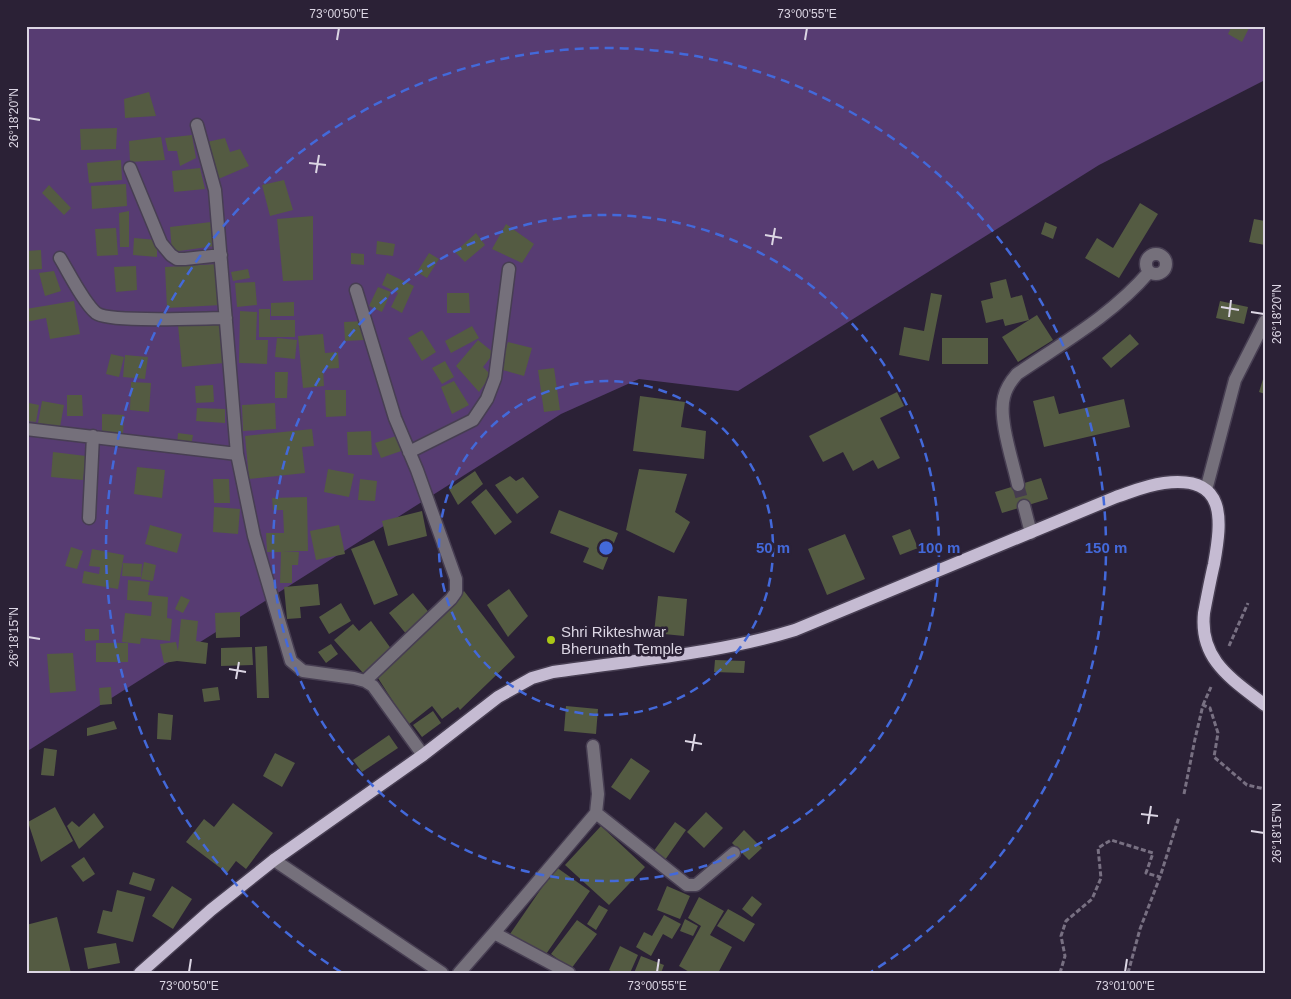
<svg xmlns="http://www.w3.org/2000/svg" width="1291" height="999" font-family="Arial,sans-serif">
  <rect width="100%" height="100%" fill="#2b2136"/>
  <!-- green -->
  <path fill="#573c72" d="M26,26H1265V80L1099,165L738,391L639,379L561,414L26,752Z"/>
  <!-- building -->
  <path fill="#545b42" d="M1232,26H1250L1242,42L1228,34Z
    M149,92L156,116L125,118L124,99Z
    M117,128L116,149L81,150L80,129Z
    M192,135L196,158L180,166L177,151H168L165,138Z
    M161,137L165,160L130,162L129,141Z
    M225,138L230,152L240,149L249,166L216,180L207,142Z
    M121,160L122,180L89,183L87,163Z
    M200,168L205,189L174,192L172,171Z
    M284,180L293,210L270,216L262,185Z
    M126,184L127,206L92,209L91,186Z
    M49,185L71,208L64,215L42,193Z
    M1140,203L1158,214L1119,278L1085,258L1097,238L1113,248Z
    M129,211V247H120L119,213Z
    M313,216V280L283,281L277,219Z
    M1254,219L1265,221V245L1249,242Z
    M211,222L215,246L172,252L170,227Z
    M1045,222L1057,227L1053,239L1041,234Z
    M506,224L534,244L522,263L492,249Z
    M116,228L118,255L97,256L95,229Z
    M476,233L485,245L465,262L455,252Z
    M134,238L157,240V257L133,255Z
    M377,241L395,244L393,256L376,254Z
    M41,250L42,269L26,270V251Z
    M351,253L364,254V265L351,264Z
    M429,253L439,259L427,278L417,272Z
    M218,264L221,305L167,308L165,267Z
    M136,266L137,290L116,292L114,267Z
    M248,269L250,278L233,281L231,272Z
    M54,271L61,291L45,296L39,273Z
    M387,273L414,286L402,313L391,307L398,293L382,285Z
    M1006,279L1011,298L1022,295L1029,320L1005,326L1003,319L986,323L981,301L993,298L990,283Z
    M255,282L257,305L237,307L235,283Z
    M378,287L391,292L382,312L369,306Z
    M447,293H469L470,313H447Z
    M931,293L942,295L929,361L899,355L904,327L924,331Z
    M74,301L80,334L50,339L46,318L26,322V309Z
    M1220,301L1248,307L1244,324L1216,318Z
    M294,302V316H271V303Z
    M259,309H270V320H295V337H259Z
    M240,311L257,312L256,340H268L267,364L239,363Z
    M1037,315L1053,340L1018,362L1002,337Z
    M219,321L224,363L182,367L178,325Z
    M364,321L365,340L345,341L344,322Z
    M472,326L479,338L451,353L445,341Z
    M422,330L436,352L422,361L408,338Z
    M323,334L325,353L338,352L339,368L323,369L324,386L303,388L298,336Z
    M1130,334L1139,344L1111,368L1102,358Z
    M277,338L297,340L295,359L275,357Z
    M942,338H988V364H942Z
    M478,340L494,353L483,367L491,375L479,392L456,366Z
    M508,342L532,348L524,376L499,369Z
    M111,354L124,357L119,377L106,374Z
    M125,355L148,357L145,379L123,377Z
    M445,361L454,377L442,384L432,368Z
    M554,368L560,410L544,412L538,370Z
    M275,372H288L287,398H275Z
    M1264,376H1265V394L1259,392Z
    M454,381L469,405L452,414L441,387Z
    M131,382L151,383L149,412L130,410Z
    M213,385L214,402L196,403L195,386Z
    M325,390H346V416L326,417Z
    M897,392L904,406L880,418L900,458L878,469L873,460L853,471L843,452L823,462L809,436Z
    M67,395H82L83,416H67Z
    M640,396L685,402L681,427L706,431L704,459L633,451Z
    M1054,396L1059,414L1124,399L1130,427L1044,447L1033,401Z
    M42,401L64,405L60,427L38,423Z
    M29,403L39,405L36,422L26,421Z
    M275,403L276,429L243,431L242,405Z
    M197,408L225,409V423L196,421Z
    M102,414L124,415L123,435L102,434Z
    M312,429L314,446L302,447L305,473L249,479L245,436Z
    M371,431L372,455H348L347,432Z
    M178,433L193,435L191,446L177,445Z
    M399,435L404,450L381,458L375,443Z
    M53,452L86,456L83,480L51,477Z
    M137,467L165,470L162,498L134,494Z
    M328,469L354,474L349,497L324,492Z
    M639,469L687,474L675,512L690,522L674,553L626,530Z
    M475,471L483,484L458,505L449,489Z
    M510,476L516,481L523,477L539,497L517,514L495,485Z
    M1041,478L1048,499L1002,513L995,492Z
    M213,479H229L230,503H214Z
    M360,479L377,481L375,501L358,500Z
    M486,489L512,522L495,535L471,502Z
    M307,497L308,551H283L299,552L298,565H292V583H280L281,552H267L266,533H284L283,510H273L272,498Z
    M214,507L240,509L238,534L213,532Z
    M559,510L618,533L603,570L583,562L589,548L550,533Z
    M422,511L427,536L388,546L382,521Z
    M150,525L182,534L177,553L145,544Z
    M339,525L345,554L316,560L310,531Z
    M910,529L918,548L900,555L892,536Z
    M845,534L865,579L827,595L808,549Z
    M374,540L398,595L374,605L351,549Z
    M71,547L83,551L77,569L65,566Z
    M92,549L124,555L118,589L82,583L84,571L99,574L100,567L89,566Z
    M144,562L156,565L153,581L141,579Z
    M123,563L142,564L141,577L122,576Z
    M128,580L150,582L148,595L168,597L167,618L172,619L170,641L141,638L140,644L122,642L125,613L151,616L152,602L127,600Z
    M318,584L320,605L300,607L301,618L287,619L284,587Z
    M509,589L528,616L508,637L487,605Z
    M464,591L515,657L460,710L458,707L442,719L432,706L408,725L378,678Z
    M413,593L431,615L407,635L389,613Z
    M181,596L190,600L183,613L175,609Z
    M658,596L687,599L684,636L654,633Z
    M341,603L351,621L329,634L319,617Z
    M240,612V637L216,638L215,613Z
    M181,619L198,621L196,641L208,643L206,664L177,661L164,663L160,644L176,642L178,651Z
    M371,621L392,650L363,673L334,640L353,624L359,631Z
    M85,629H99V640L85,641Z
    M96,643H128V662H96Z
    M331,644L338,654L326,663L318,652Z
    M267,646L269,698H257L255,647Z
    M252,647L253,665L221,666V648Z
    M73,653L76,691L50,693L47,654Z
    M715,660L745,661L744,673L714,672Z
    M111,687L112,704L100,705L99,688Z
    M218,687L220,700L204,702L202,689Z
    M566,706L598,709L596,734L564,731Z
    M433,711L441,723L422,737L413,725Z
    M158,713L173,715L171,740L157,739Z
    M114,721L117,729L87,736V728Z
    M389,735L398,748L362,772L353,760Z
    M44,748L57,750L54,776L41,775Z
    M275,753L295,763L282,787L263,776Z
    M631,758L650,771L630,800L611,787Z
    M233,803L273,833L246,869L236,861L227,873L186,842L204,819L214,827Z
    M55,807L73,841L41,862L28,822Z
    M706,812L723,828L704,848L687,832Z
    M94,813L104,827L79,849L67,826L72,821L79,827Z
    M675,822L686,830L665,860L653,852Z
    M601,826L645,867L609,905L565,865Z
    M744,830L762,848L749,860L732,843Z
    M84,857L95,874L83,882L71,866Z
    M556,867L590,891L544,957L510,934Z
    M133,872L155,879L151,891L129,884Z
    M172,886L192,899L173,929L152,916Z
    M667,886L690,896L680,919L657,910Z
    M117,890L145,897L133,942L97,933L103,910L112,912Z
    M752,896L762,904L752,917L742,909Z
    M699,897L724,911L710,935L732,947L718,973H691L679,966L701,926L688,918Z
    M599,905L608,910L596,930L587,924Z
    M728,909L755,924L744,942L717,926Z
    M664,915L681,924L672,939L663,934L651,956L636,947L644,932L652,936Z
    M57,917L71,973H29L26,962V925Z
    M685,919L698,926L693,936L680,931Z
    M577,920L597,934L571,969L551,954Z
    M116,943L120,963L88,969L84,948Z
    M620,946L638,955L630,973H614L609,970Z
    M641,956L664,965L661,973H634Z"/>
  <g fill="none" stroke-linecap="round" stroke-linejoin="round">
    <!-- minor-tunnel -->
    <path stroke="#463c50" stroke-width="12" stroke-dasharray="12 6" stroke-linecap="butt" d="M1018,485L1024,506"/>
    <defs>
      <path id="minor" d="M197,125L215,190L237,454L254,536L291,661L303,671L354,678L365,681L373,686L423,755
        M130,168L161,243L171,255L177,259H185L221,255
        M1146 264a10 10 0 1 1 20 0a10 10 0 1 1-20 0Z
        M60,258C69,273 84,303 96,313C109,323 204,318 226,318
        M356,290L395,418L417,470L456,579V592L451,599L365,681
        M26,429L237,454
        M409,452L473,420L487,399L495,378L509,269
        M1018,485C1013,462 998,418 1004,397C1006,388 1011,381 1017,374C1064,342 1112,315 1149,272
        M1206,490L1235,380L1265,321
        M1024,506L1031,533
        M89,518L93,436
        M596,813L687,885H696L734,853
        M274,860L442,973
        M494,933L569,973
        M459,973L494,933L596,813L598,794L593,746"/>
      <path id="major" d="M140,973L211,910L274,860L423,755L498,697L532,678L553,672C634,660 717,654 795,630L1116,497C1131,492 1147,485 1164,483C1227,475 1222,519 1214,564C1210,581 1207,597 1204,613C1199,660 1232,679 1265,705"/>
    </defs>
    <!-- minor casing -->
    <use href="#minor" stroke="#473e52" stroke-width="15"/>
    <!-- major casing -->
    <use href="#major" stroke="#473e52" stroke-width="15"/>
    <!-- path -->
    <path stroke="#787082" stroke-width="3" stroke-dasharray="5 2.5" stroke-linecap="butt" d="M1229,646L1248,603
      M1203,705L1211,687
      M1184,794L1195,739L1203,705L1210,708L1218,733L1214,757L1247,785L1265,789
      M1060,973L1065,956L1061,936L1066,921L1092,899L1101,878L1098,848L1111,840L1153,853L1146,873L1160,877
      M1128,973L1140,929L1160,877L1179,817"/>
    <!-- minor -->
    <use href="#minor" stroke="#75707b" stroke-width="12"/>
    <!-- major -->
    <use href="#major" stroke="#c5bbd2" stroke-width="12"/>
  </g>
  <!-- ticks -->
  <path fill="none" stroke="#dcd6e4" stroke-width="2" d="M337,40L339,28M805,40L807,28M28,118L40,120M309,163L326,165M316,173L319,155M765,235L782,238M772,245L775,228M1221,307L1239,310M1251,312L1264,314M1229,317L1231,300M28,637L40,639M229,669L246,672M236,679L239,662M685,741L702,744M692,751L695,734M1141,814L1158,816M1148,824L1151,806M1251,831L1264,833M189,972L191,959M657,972L659,959M1125,972L1127,959"/>
  <!-- distance rings -->
  <g fill="none" stroke="#4369da" stroke-width="2.5" stroke-dasharray="9 6">
    <circle cx="606" cy="548" r="167"/>
    <circle cx="606" cy="548" r="333"/>
    <path d="M341 972A500 500 0 1 1 871 972"/>
  </g>
  <!-- markers -->
  <circle fill="#abc716" stroke="#2b2136" stroke-width="2" cx="551" cy="640" r="5"/>
  <g text-anchor="middle" dominant-baseline="central" stroke-width="5" stroke-linejoin="round" paint-order="stroke">
    <!-- poi labels -->
    <g font-size="15" fill="#dcd6e4" stroke="#2b2136" text-anchor="start">
      <text x="561" y="631">Shri Rikteshwar<tspan x="561" dy="17">Bherunath Temple</tspan></text>
    </g>
  </g>
  <circle cx="606" cy="548" r="8" fill="#4369da" stroke="#2b2136" stroke-width="2.5"/>
  <g font-size="15" text-anchor="middle" font-weight="bold" fill="#4369da" stroke="#2b2136" stroke-width="5" stroke-linejoin="round" paint-order="stroke">
    <text x="773" y="553">50 m</text>
    <text x="939" y="553">100 m</text>
    <text x="1106" y="553">150 m</text>
  </g>
  <!-- border -->
  <rect width="1291" height="999" fill="none" stroke="#2b2136" stroke-width="55"/>
  <rect x="28" y="28" width="1236" height="944" fill="none" stroke="#dcd6e4" stroke-width="2"/>
  <g font-size="12" text-anchor="middle" fill="#dcd6e4">
    <text x="339" y="18">73°00'50"E</text>
    <text x="807" y="18">73°00'55"E</text>
    <text transform="translate(14 118) rotate(-90)" y="4">26°18'20"N</text>
    <text transform="translate(1277 314) rotate(-90)" y="4">26°18'20"N</text>
    <text transform="translate(14 637) rotate(-90)" y="4">26°18'15"N</text>
    <text transform="translate(1277 833) rotate(-90)" y="4">26°18'15"N</text>
    <text x="189" y="990">73°00'50"E</text>
    <text x="657" y="990">73°00'55"E</text>
    <text x="1125" y="990">73°01'00"E</text>
  </g>
</svg>
